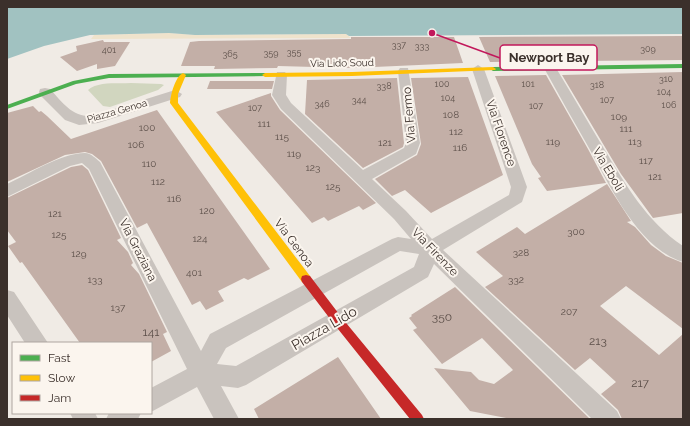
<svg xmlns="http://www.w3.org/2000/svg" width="690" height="426" font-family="Raleway,sans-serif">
  <rect width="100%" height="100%" fill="#f0ebe5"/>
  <!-- green -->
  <path fill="#d1d6bf" d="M131,83L161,84L164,85L158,90L110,107L103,106L88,90C98,81 118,84 131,83Z"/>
  <!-- sand -->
  <path fill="#efe3cc" d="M169,33L195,35L346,34L351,38L91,39L94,35Z"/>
  <!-- water -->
  <path fill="#a1c2c1" d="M7,7H683V34L349,36L346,34L195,35L169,33L90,35L44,46L7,59Z"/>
  <!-- building -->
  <path fill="#c3afa7" d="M683,36V60L490,62L479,37Z
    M351,37H454L463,63L352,68L278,66L277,68L214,69L215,66H181L190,42L199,41L351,39Z
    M103,40L104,42H130L115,66L97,69V64L77,71L60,57L77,51L76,46Z
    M683,72V213L653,218L621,174L562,75Z
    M546,75L588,149L606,183L547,191L538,178L541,177L532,164L495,76Z
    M468,77L503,175L431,213L405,190L392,196L375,179L417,155L421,144L411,78Z
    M397,78L404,143L403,147L363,168L305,114L307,80Z
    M210,81H274L272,89H207Z
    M271,93V96L280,110L376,203L363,210L359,206L328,221L324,217L312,223L216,112Z
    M33,106L39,112L41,111L47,116L71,139L157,110L270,269L248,280L244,278L218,291L224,301L206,310L200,301L192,305L147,223L137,228L101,161L92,154L85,152L65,155L7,182V113Z
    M82,165L88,170L121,238L117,240L128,252L133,263L131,265L139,274L167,332L163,334L171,351L151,362V343H80L22,262L20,263L8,246L16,242L7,230V198L71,167Z
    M607,184L631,221L627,222L635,227L651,245L666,256L683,263V329L626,286L600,306L659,355L683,334V419H622L618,410L601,394L616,382L590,358L575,370L485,287L503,276L476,252L517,227L525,234Z
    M455,287L590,419H511L470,411L434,368L471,372L479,380L494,384L513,370L482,338L442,364L413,330L417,328L409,318L412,316L411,315Z
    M338,357L381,419H259L254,409Z"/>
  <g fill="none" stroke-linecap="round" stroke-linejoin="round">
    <!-- street -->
    <path fill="#c9c3be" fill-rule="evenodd" d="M550,64L556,68C572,94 587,121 603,147C626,185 646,221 683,246V262C638,248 610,186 589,148C574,122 559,95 544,68Z
      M478,65L484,69L527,187L522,202L443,250L617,411L621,419H592L434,264L428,277L246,385L238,388L221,386L239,419H214L197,387L151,412V388L187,369L89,169L82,163L70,166L7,197V184C29,174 61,153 85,153C91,153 96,159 100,162L201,351L210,334L392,239L398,237L411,239L394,219L281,109L272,95L277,72H285L287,75L286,95L291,103L363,170L404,148L406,143L398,71L400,68H408L420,143L416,154L372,179L406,211L432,239L509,195L511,187L472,69ZM400,251L419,254L414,267L236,366L217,364L226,348Z
      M45,88L50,89C63,103 72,117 92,116L175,90L182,94L180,97L98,123L79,125L65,120L40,95L39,92L40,89Z
      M7,290L14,292L48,343H25L7,315Z
      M70,413H95L98,419H73Z
      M109,413H141L138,419H106Z"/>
    <!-- fast -->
    <path fill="#4caf50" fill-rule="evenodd" d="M683,64V68L493,71L490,69L493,67Z
      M265,73L268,75L267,76L109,78L76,84L7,109V105L73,81L109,74Z"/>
    <!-- slow -->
    <path fill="#ffc107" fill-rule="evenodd" d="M493,67L496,69L495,70L352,76L265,77L262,75L265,73L352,72Z
      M183,73L186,75L178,94V103L310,276L311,279L310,282L306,283L302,282L170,103C171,94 175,77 183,73Z"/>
    <!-- jam -->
    <path fill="#c62828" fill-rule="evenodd" d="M306,275L310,276L342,318L422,415L424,419H410L334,324L302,282L301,279L302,276Z"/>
  </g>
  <g text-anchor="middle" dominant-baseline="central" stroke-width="4" stroke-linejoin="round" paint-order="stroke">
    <!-- far-number labels -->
    <g font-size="9" fill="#5d504a">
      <text x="399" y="45">337</text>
      <text x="422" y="46">333</text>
      <text x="648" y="49">309</text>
      <text x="109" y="50">401</text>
      <text x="294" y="52">355</text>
      <text x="271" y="53">359</text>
      <text x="230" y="54">365</text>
      <text x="666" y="79">310</text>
      <text x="442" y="84">100</text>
      <text x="528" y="84">101</text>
      <text x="597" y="85">318</text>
      <text x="384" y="86">338</text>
      <text x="664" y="92">104</text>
      <text x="448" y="98">104</text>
      <text x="359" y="100">344</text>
      <text x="607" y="100">107</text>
      <text x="322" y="104">346</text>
      <text x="669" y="105">106</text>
      <text x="536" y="106">107</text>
      <text x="255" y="108">107</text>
    </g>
    <!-- far-street labels -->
    <g font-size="10" fill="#3b302b" stroke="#fbf5ee">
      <text transform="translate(342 63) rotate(-1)">Via Lido Soud</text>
      <text transform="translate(117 111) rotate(-16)">Piazza Genoa</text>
    </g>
    <!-- number labels -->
    <g font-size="10" fill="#5d504a">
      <text x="451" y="114">108</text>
      <text x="619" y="116">109</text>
      <text x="264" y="123">111</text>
      <text x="147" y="127">100</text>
      <text x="626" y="128">111</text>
      <text x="456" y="131">112</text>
      <text x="282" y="136">115</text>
      <text x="553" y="141">119</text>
      <text x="635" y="141">113</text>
      <text x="385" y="142">121</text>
      <text x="136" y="144">106</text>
      <text x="460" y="147">116</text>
      <text x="294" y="153">119</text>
      <text x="646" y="160">117</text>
      <text x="149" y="163">110</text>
      <text x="313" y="167">123</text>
      <text x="655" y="176">121</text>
      <text x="158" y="181">112</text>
      <text x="333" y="186">125</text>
      <text x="174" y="198">116</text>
      <text x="207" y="210">120</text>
      <text x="55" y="213">121</text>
      <text x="576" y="231">300</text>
      <text x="59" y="234">125</text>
      <text x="200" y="238">124</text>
      <text x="521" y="252">328</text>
      <text x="79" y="253">129</text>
      <text x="194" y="272">401</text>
      <text x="95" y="279">133</text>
      <text x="516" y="279">332</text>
      <text x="118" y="307">137</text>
      <text x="569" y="311">207</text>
    </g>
    <!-- street labels -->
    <g font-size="12" fill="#3b302b" stroke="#fbf5ee">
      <text transform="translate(409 115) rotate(-95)">Via Fermo</text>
      <text transform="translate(501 133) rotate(71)">Via Florence</text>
      <text transform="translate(608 169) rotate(59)">Via Eboli</text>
      <text transform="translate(294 243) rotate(53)">Via Genoa</text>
      <text transform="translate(138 250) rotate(63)">Via Graziana</text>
      <text transform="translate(435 252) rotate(46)">Via Firenze</text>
    </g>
    <!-- near-number labels -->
    <g font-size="12" fill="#5d504a">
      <text x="442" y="317">350</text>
      <text x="151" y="332">141</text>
      <text x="598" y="341">213</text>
      <text x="640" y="383">217</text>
    </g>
    <!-- near-street labels -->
    <g font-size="14" fill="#3b302b" stroke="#fbf5ee">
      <text transform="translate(324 328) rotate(-30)">Piazza Lido</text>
    </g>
  </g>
  <!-- callouts -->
  <path fill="none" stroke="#c2185b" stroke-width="1.5" d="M432 33L500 58"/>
  <circle fill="#c2185b" stroke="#fbf5ee" stroke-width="1.5" cx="432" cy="33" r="4"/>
  <rect fill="#fbf5ee" stroke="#c2185b" stroke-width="1.5" x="500" y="45" width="97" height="25" rx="4"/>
  <g font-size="13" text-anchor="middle" font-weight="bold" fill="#3b302b">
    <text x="549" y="62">Newport Bay</text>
  </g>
  <!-- border -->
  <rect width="690" height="426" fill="none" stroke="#3b302b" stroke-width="16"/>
  <!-- legend -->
  <rect x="12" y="342" width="140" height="72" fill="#fbf5ee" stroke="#aea6a0"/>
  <rect x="20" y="355" width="20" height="6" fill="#4caf50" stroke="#aea6a0"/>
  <text x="48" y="362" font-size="12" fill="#3b302b">Fast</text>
  <rect x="20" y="375" width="20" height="6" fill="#ffc107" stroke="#aea6a0"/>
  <text x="48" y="382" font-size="12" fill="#3b302b">Slow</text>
  <rect x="20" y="395" width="20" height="6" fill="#c62828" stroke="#aea6a0"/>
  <text x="48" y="402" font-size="12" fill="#3b302b">Jam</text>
</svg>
